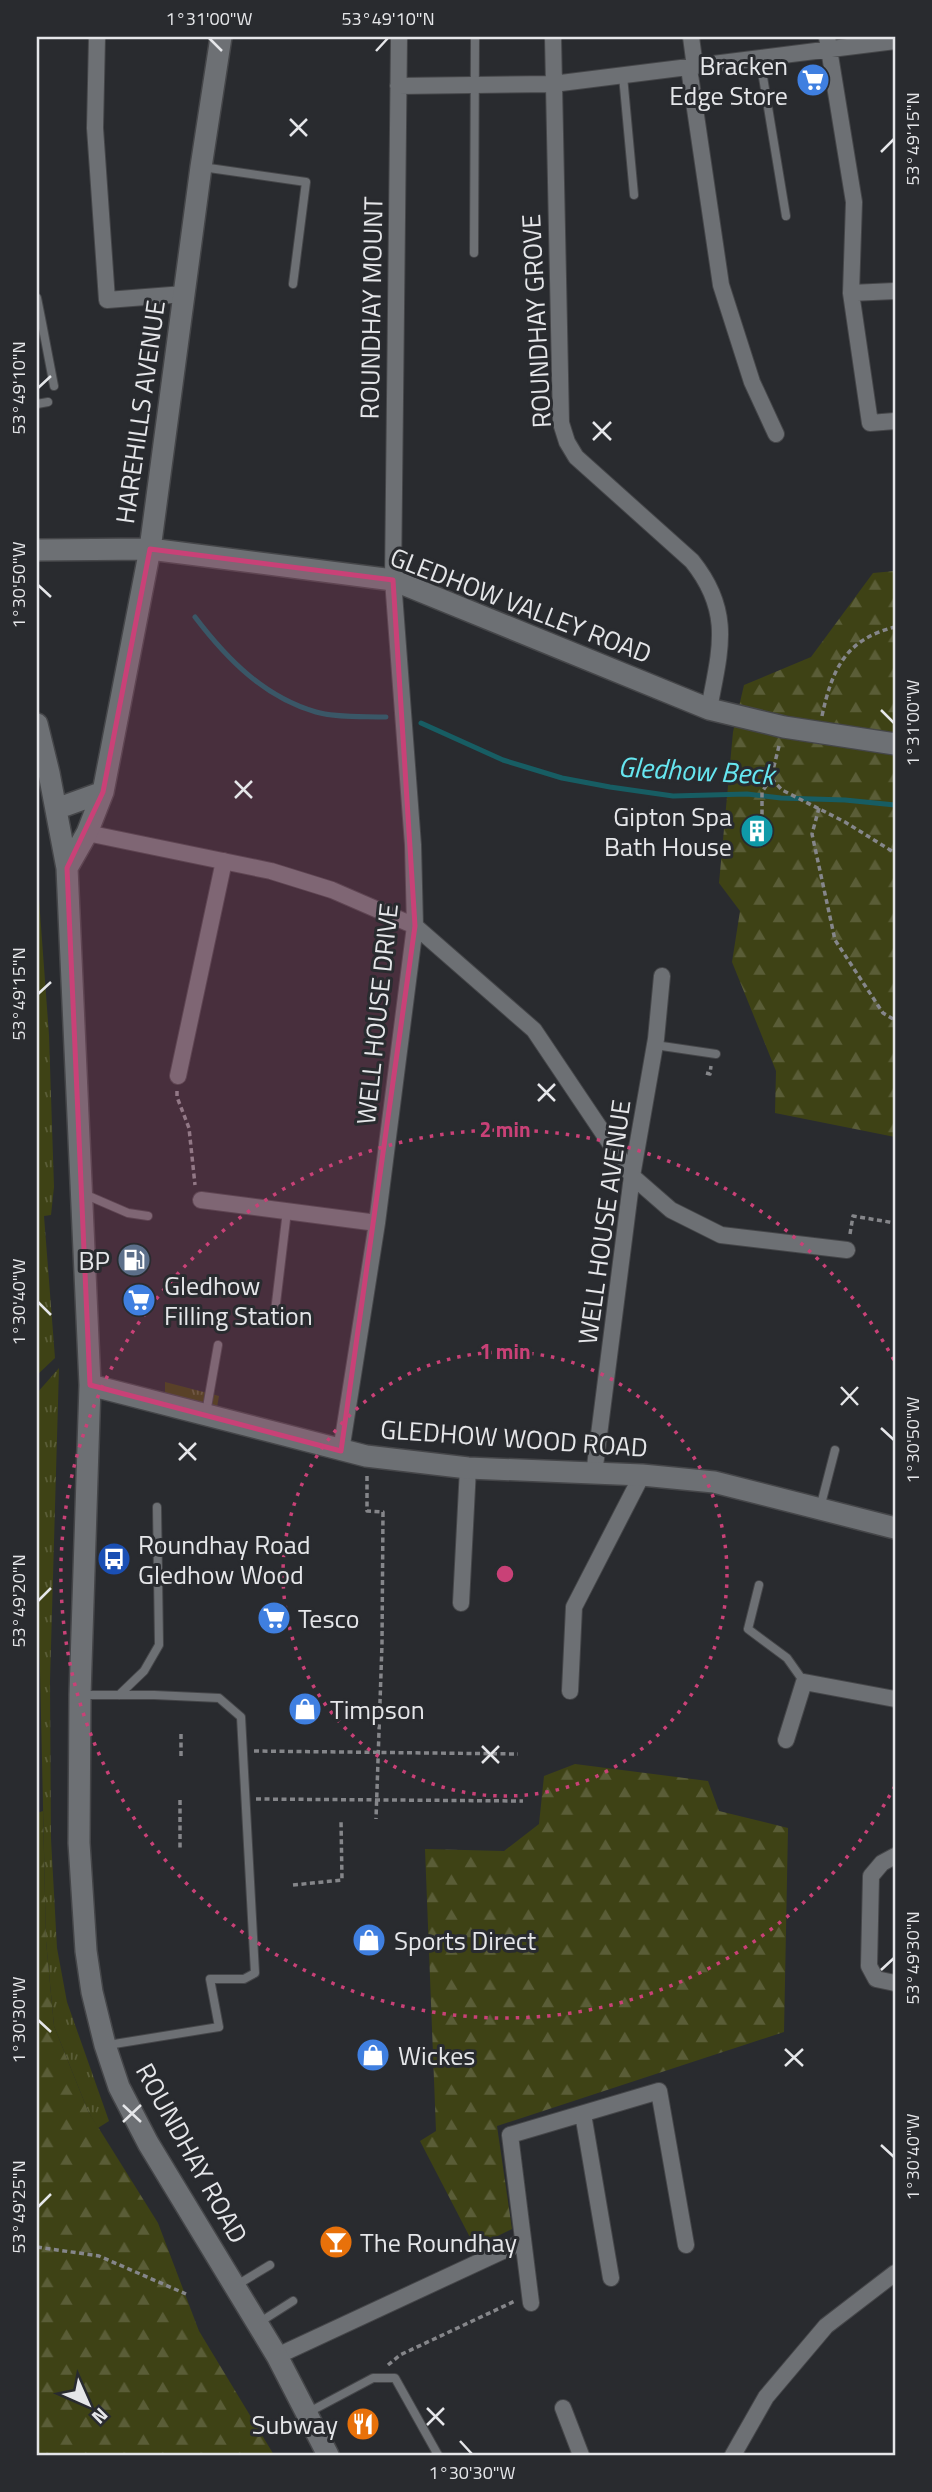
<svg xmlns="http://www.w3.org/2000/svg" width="932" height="2492" font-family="'Titillium Web',sans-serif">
  <defs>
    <pattern id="grass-tufts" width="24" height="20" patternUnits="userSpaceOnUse" patternTransform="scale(1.75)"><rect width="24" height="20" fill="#3e4215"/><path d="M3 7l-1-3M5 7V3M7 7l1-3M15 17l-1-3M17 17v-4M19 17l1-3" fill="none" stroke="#5a5d37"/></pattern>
    <pattern id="forest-firs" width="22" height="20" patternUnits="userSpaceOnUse" patternTransform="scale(1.75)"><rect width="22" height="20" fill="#3e4215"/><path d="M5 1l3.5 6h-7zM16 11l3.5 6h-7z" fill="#5a5d37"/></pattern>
  </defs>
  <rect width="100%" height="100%" fill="#292b2f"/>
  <!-- grass -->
  <path fill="url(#grass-tufts)" d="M37,872L49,1035L54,1187L51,1215L44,1216L55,1358L37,1375Z
    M59,1368L50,1681L51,1839L57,1948L67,2002L109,2121L98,2128L88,2111L54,2026L46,1941L37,1535V1393Z
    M165,1382L219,1396L217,1407L165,1393Z"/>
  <!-- forest -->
  <path fill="url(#forest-firs)" d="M895,571V1137L775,1113L776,1071L732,962L740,911L719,883L733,732L744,685L811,657L873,573Z
    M575,1764L708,1781L719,1811L788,1828L784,2032L497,2126L512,2229L475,2247L420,2141L436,2131L425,1849L504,1851L539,1824L544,1776Z
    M43,1811L46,1941L54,2026L88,2111L158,2223L199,2331L274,2455H37V1813Z"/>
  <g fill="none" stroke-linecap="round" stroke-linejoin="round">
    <!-- stream -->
    <path stroke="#175d63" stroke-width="5" d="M195,617C227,659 264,697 316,712C337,718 364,716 386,717
      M421,723L503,760L562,778L610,787L673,796L747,794L781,798L845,800L895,805"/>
    <defs>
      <path id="service" d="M760,59L786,216
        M623,76L634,195
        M202,167L306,182L293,284
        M474,253L475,37
        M37,298L41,318L37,319
        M41,318L54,386
        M37,404L48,402
        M655,1045L716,1054
        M84,1194L128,1213L148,1216
        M274,1320L287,1211
        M206,1413L218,1345
        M820,1508L835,1450
        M759,1585L748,1629L787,1658L804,1682
        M81,1695H154L219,1698L241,1717L255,1973L244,1979H210L219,2027L108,2045
        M119,1695L144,1671L159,1645L157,1507
        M237,2285L270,2265
        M260,2322L293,2301
        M309,2412L373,2378H395L438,2455"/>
      <path id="minor" d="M97,37L95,128L107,300L184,294
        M553,37L561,423L567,442L576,457L692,561C733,612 720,650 709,709
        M691,37L695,67
        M827,37L854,202L851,293L870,423L895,421
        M689,68L721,285L752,382L776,434
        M398,86L553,84L895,41
        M851,293L895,291
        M87,833L271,871L332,890L415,926L534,1030L632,1176L671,1210L721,1235L847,1250
        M178,1076L224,861
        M201,1200L377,1223
        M341,1451L377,1223L415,926L413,845L393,580L399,37
        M594,1474L632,1176L656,1039L662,976
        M461,1603L468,1468
        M570,1691L574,1607L642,1475
        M786,1740L804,1682L895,1699
        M895,1856L882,1863L871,1876L869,1966L876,1979L895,1983
        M583,2114L611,2278
        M531,2303L510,2135L659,2091L686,2245
        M277,2356L522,2242
        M563,2408L581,2455
        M733,2455L766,2397L826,2326L895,2273"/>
      <path id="tertiary" d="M37,550L150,549L393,580L709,709L784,727L895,744
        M37,724L49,773L67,868L70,936L90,1385L80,1695L79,1843L86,1951L92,1992L105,2045L119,2087L148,2143L277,2356L328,2455
        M56,809L103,792
        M67,868L87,833L103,792L150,549L201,167L221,37
        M90,1385L366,1456L468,1468L642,1475L714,1482L895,1528"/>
    </defs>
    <!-- service casing -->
    <use href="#service" stroke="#454649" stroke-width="10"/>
    <!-- minor casing -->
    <use href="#minor" stroke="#454649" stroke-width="18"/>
    <!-- tertiary casing -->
    <use href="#tertiary" stroke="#454649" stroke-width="24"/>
    <!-- path -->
    <path stroke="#85868a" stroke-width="3.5" stroke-dasharray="5 3.5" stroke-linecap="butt" d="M822,716C832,669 846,639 895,627
      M779,746L771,778L782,790L845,822L895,853
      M819,808L812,834L835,940L883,1013L895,1020
      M762,823V792L771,778
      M706,1073L710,1074L711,1066
      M177,1091V1097L189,1128L195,1185
      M850,1234L853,1216L895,1223
      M367,1476V1511L383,1512L382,1644L376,1819
      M254,1751L518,1754
      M181,1756V1733
      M256,1799L523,1801
      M180,1800V1850
      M293,1885L342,1880L341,1820
      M37,2247L99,2256L186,2294
      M388,2365L400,2355L515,2301"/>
    <!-- service -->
    <use href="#service" stroke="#6d7074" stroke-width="8"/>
    <!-- minor -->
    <use href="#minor" stroke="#6d7074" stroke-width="16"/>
    <!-- tertiary -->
    <use href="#tertiary" stroke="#6d7074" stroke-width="21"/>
  </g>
  <!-- marked area -->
  <path fill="#c94177" fill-opacity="0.2" stroke="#c94177" stroke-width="5" stroke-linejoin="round" d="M150,549L393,580L415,926L341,1451L90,1385L67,868L103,792Z"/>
  <!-- ticks -->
  <path fill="none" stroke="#e5e6e9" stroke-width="2.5" d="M209,38L222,51M376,51L388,38M290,119L307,136M290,136L307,119M881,152L894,139M38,388L51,376M593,422L611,440M593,440L611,422M38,585L51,597M881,710L894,723M235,781L252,798M235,798L252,781M38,994L51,982M538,1084L555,1101M538,1101L555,1084M38,1302L51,1315M841,1387L858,1405M841,1405L858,1387M881,1428L894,1440M179,1443L196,1460M179,1460L196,1443M38,1601L51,1588M482,1746L499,1763M482,1763L499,1746M881,1970L894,1958M38,2020L51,2032M785,2049L803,2066M785,2066L803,2049M123,2105L141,2122M123,2122L141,2105M881,2145L894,2157M38,2207L51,2194M427,2408L444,2425M427,2425L444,2408M460,2441L472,2454"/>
  <!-- distance rings -->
  <g fill="none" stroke="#c94177" stroke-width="3.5" stroke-dasharray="3.5 7">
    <circle cx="505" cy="1574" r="222"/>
    <path d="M895 1786A444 444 0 1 1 895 1362"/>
  </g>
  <!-- icons -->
  <defs>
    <symbol id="supermarket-disc" viewBox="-11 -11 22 22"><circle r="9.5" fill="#3f7fe0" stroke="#292b2f"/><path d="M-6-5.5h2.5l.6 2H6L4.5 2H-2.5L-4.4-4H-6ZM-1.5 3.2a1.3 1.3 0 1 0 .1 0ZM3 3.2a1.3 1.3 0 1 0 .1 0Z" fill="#fff"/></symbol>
    <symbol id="building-disc" viewBox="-11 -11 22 22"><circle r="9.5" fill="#0f9aa8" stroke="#292b2f"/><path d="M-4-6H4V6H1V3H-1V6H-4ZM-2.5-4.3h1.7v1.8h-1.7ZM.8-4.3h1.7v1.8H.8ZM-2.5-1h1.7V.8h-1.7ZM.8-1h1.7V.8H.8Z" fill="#fff"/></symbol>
    <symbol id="fuel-disc" viewBox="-11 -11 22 22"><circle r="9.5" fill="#5c6f8a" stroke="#292b2f"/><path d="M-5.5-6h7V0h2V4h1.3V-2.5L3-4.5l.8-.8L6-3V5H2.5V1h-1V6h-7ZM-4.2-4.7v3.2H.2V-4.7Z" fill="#fff"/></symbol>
    <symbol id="bus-disc" viewBox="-11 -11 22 22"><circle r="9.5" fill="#1a4fb4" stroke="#292b2f"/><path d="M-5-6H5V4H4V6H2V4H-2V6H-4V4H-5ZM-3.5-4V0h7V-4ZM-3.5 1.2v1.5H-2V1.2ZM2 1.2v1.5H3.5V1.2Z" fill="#fff"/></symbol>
    <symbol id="shop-disc" viewBox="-11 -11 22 22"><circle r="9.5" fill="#3f7fe0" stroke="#292b2f"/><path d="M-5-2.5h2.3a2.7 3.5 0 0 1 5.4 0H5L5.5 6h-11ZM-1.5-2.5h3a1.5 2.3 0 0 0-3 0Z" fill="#fff"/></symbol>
    <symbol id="bar-disc" viewBox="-11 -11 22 22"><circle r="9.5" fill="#e8710a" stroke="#292b2f"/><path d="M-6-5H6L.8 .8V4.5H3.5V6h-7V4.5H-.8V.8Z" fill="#fff"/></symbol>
    <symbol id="restaurant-disc" viewBox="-11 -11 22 22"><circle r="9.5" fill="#e8710a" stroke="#292b2f"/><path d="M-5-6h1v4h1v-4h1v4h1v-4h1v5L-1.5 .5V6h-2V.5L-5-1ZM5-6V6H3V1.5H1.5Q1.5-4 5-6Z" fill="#fff"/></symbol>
  </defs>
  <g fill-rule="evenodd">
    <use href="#supermarket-disc" x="794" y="61" width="38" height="38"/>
    <use href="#building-disc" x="738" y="812" width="38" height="38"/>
    <use href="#fuel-disc" x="115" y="1241" width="38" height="38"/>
    <use href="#supermarket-disc" x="120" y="1281" width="38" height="38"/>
    <use href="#bus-disc" x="95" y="1540" width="38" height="38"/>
    <use href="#supermarket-disc" x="255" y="1599" width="38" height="38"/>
    <use href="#shop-disc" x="286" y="1690" width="38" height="38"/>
    <use href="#shop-disc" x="350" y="1921" width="38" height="38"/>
    <use href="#shop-disc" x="354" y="2036" width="38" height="38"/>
    <use href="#bar-disc" x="317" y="2223" width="38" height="38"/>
    <use href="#restaurant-disc" x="344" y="2405" width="38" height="38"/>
  </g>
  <g text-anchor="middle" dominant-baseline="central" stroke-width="6" stroke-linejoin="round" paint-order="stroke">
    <!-- poi labels -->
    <g font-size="26" fill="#e5e6e9" stroke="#292b2f" text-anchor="start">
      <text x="788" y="65" text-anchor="end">Bracken<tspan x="788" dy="30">Edge Store</tspan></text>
      <text x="732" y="816" text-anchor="end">Gipton Spa<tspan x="732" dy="30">Bath House</tspan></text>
      <text x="110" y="1260" text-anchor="end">BP</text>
      <text x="164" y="1285">Gledhow<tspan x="164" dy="30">Filling Station</tspan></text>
      <text x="138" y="1544">Roundhay Road<tspan x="138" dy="30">Gledhow Wood</tspan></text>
      <text x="298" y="1618">Tesco</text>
      <text x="330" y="1709">Timpson</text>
      <text x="394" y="1940">Sports Direct</text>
      <text x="398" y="2055">Wickes</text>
      <text x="360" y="2242">The Roundhay</text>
      <text x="338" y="2424" text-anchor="end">Subway</text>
    </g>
    <!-- street labels -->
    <g font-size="26" fill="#e5e6e9" stroke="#292b2f">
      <text transform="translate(371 308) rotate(-89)">ROUNDHAY MOUNT</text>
      <text transform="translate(536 321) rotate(-93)">ROUNDHAY GROVE</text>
      <text transform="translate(140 412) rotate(-82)">HAREHILLS AVENUE</text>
      <text transform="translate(521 605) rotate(21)">GLEDHOW VALLEY ROAD</text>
      <text transform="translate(377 1014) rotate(-84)">WELL HOUSE DRIVE</text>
      <text transform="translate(604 1222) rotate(-82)">WELL HOUSE AVENUE</text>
      <text transform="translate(514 1438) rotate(4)">GLEDHOW WOOD ROAD</text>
      <text transform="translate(192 2153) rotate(61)">ROUNDHAY ROAD</text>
    </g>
    <!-- water labels -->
    <g font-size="28" font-style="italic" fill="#66e6f0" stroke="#292b2f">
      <text transform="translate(696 770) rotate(3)">Gledhow Beck</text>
    </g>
  </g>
  <circle cx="505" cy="1574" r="10" fill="#c94177" stroke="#292b2f" stroke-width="3.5"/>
  <g font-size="21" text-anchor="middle" font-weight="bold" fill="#c94177" stroke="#292b2f" stroke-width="6" stroke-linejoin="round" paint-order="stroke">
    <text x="505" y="1137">2 min</text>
    <text x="505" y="1359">1 min</text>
  </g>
  <!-- border -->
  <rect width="932" height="2492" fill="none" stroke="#292b2f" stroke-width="77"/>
  <!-- north arrow -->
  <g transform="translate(88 2404) rotate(135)" stroke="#292b2f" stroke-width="5" paint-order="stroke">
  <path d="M0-5L12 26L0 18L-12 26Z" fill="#e5e6e9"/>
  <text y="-10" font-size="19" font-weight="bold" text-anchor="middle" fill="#e5e6e9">N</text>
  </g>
  <rect x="38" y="38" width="856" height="2416" fill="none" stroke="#e5e6e9" stroke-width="2.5"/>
  <g font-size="18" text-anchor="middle" fill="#e5e6e9">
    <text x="209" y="25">1°31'00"W</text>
    <text x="388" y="25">53°49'10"N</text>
    <text transform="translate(913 139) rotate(-90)" y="6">53°49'15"N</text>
    <text transform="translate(19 388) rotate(-90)" y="6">53°49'10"N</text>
    <text transform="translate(19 585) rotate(-90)" y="6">1°30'50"W</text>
    <text transform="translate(913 723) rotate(-90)" y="6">1°31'00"W</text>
    <text transform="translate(19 994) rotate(-90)" y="6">53°49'15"N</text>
    <text transform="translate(19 1302) rotate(-90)" y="6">1°30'40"W</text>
    <text transform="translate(913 1440) rotate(-90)" y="6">1°30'50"W</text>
    <text transform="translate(19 1601) rotate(-90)" y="6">53°49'20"N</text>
    <text transform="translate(913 1958) rotate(-90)" y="6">53°49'30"N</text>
    <text transform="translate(19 2020) rotate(-90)" y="6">1°30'30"W</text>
    <text transform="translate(913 2157) rotate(-90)" y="6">1°30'40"W</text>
    <text transform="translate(19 2207) rotate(-90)" y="6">53°49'25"N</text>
    <text x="472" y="2479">1°30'30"W</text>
  </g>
</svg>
